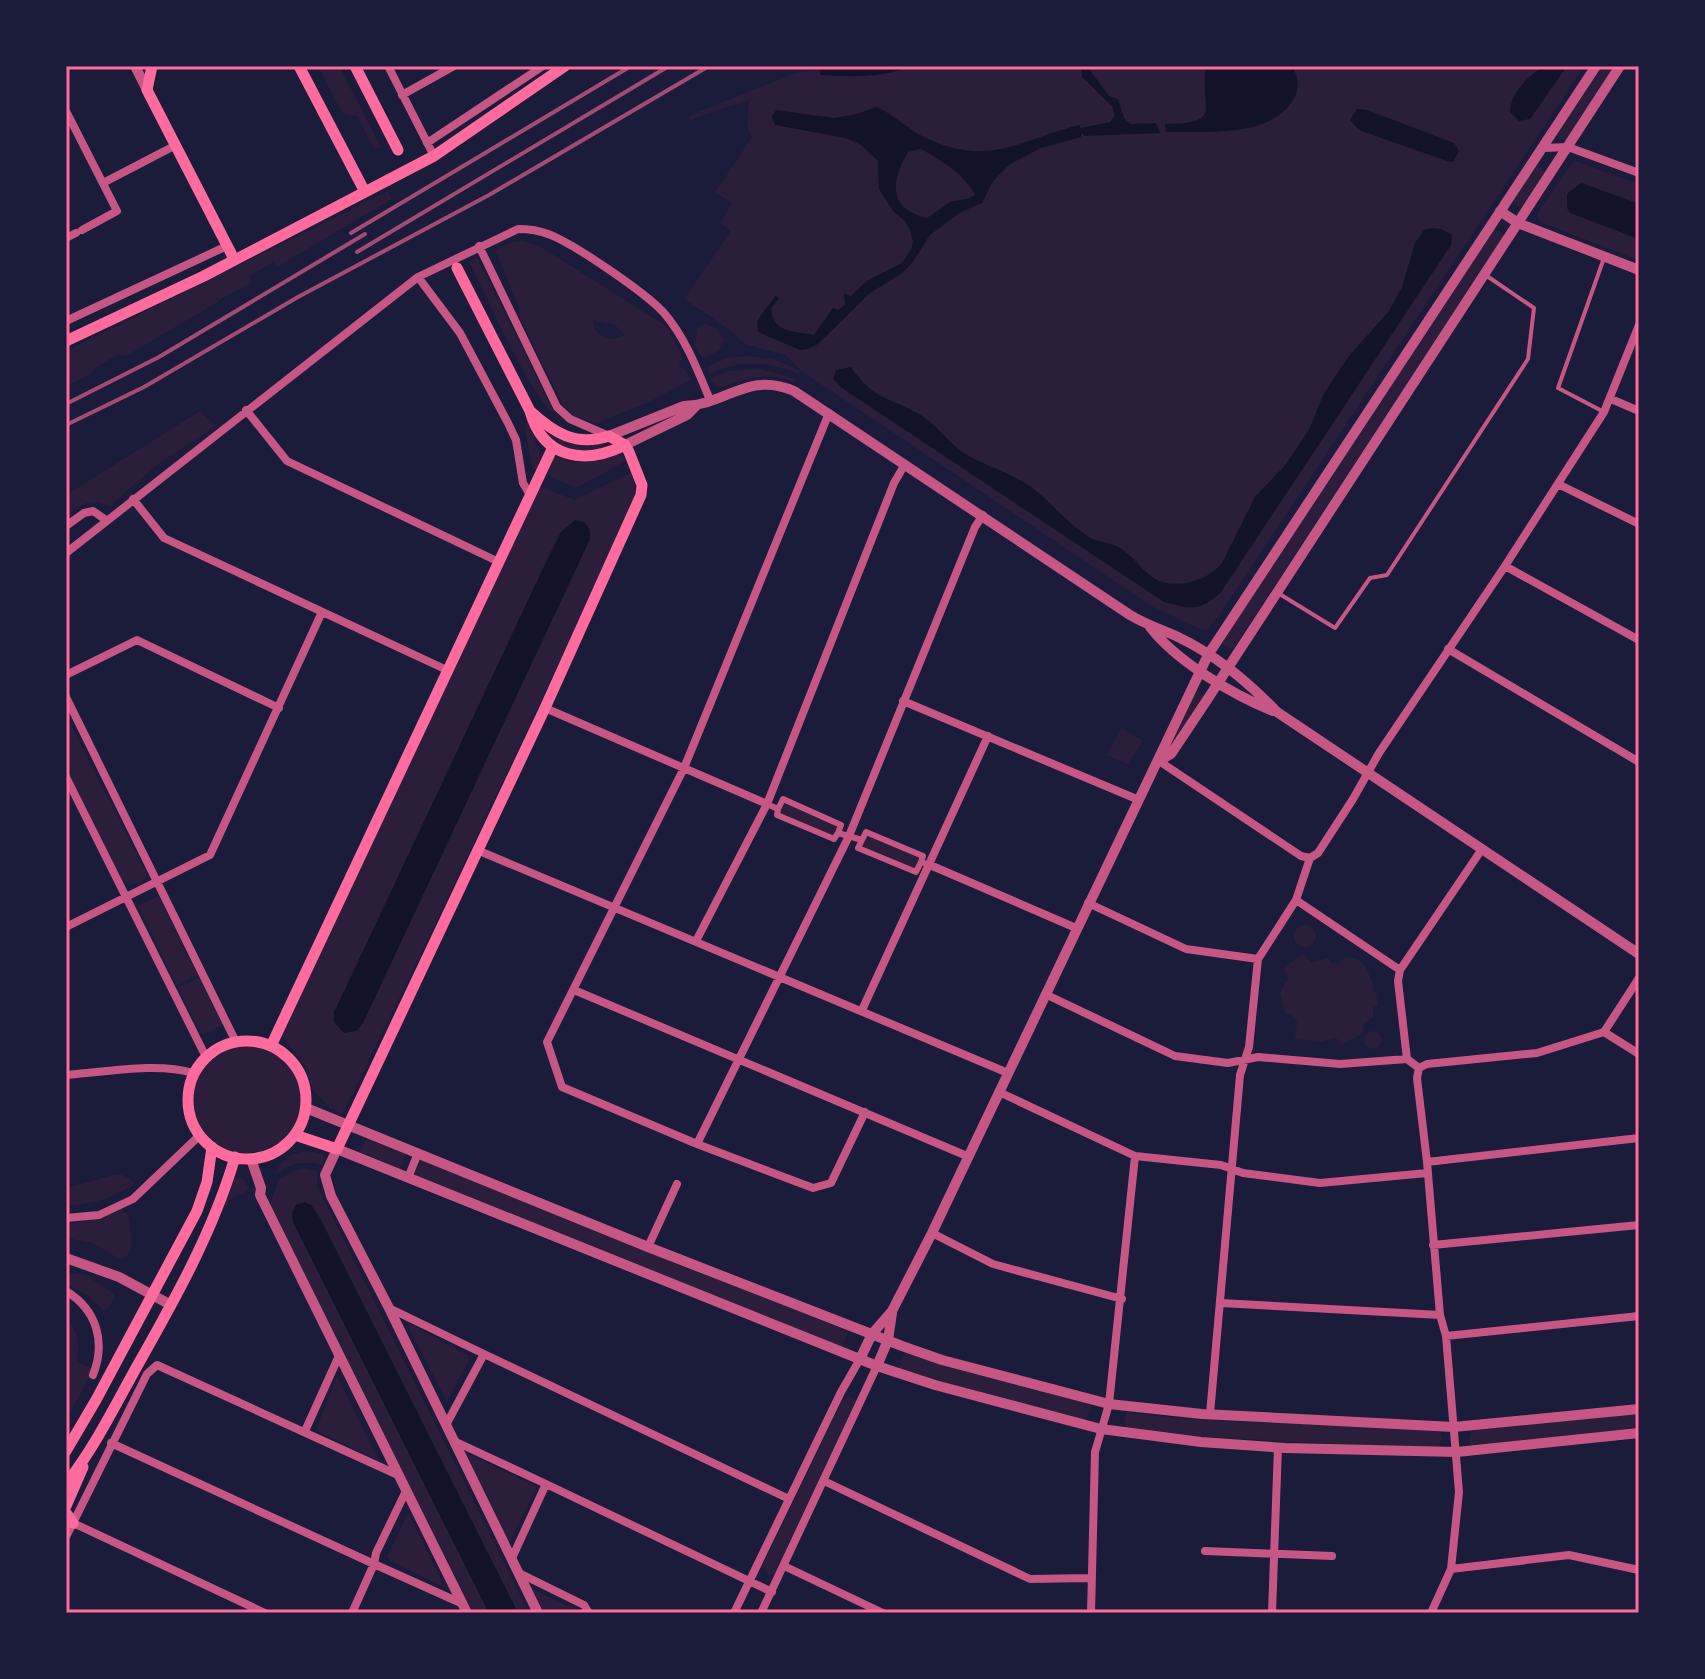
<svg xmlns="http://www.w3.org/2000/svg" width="1705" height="1679" font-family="Overpass,sans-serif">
  <rect width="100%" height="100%" fill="#1b1b3a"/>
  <!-- green -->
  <path fill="#2a1e3b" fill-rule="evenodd" d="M318,66H339L381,147L374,149L358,117L342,113Z
    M872,66H1584L1218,617L1207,630H1202L1153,607L837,395L801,371L787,356L745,344L727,328L684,299L731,231L720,223L732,203L715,192L752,137L747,127L749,100L690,120L688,116L796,73L818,70L821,75Z
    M1599,66H1616L1567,140H1559L1556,135Z
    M1575,161L1639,184V204L1582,183L1567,194L1571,213L1639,239V260L1540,222L1537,216L1539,211L1569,167Z
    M1539,164L1545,173L1523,207L1516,206L1513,198L1534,166Z
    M388,191L392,199L277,267L273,262L250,276L252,282L220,300L216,297L218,302L126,356L117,355L95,368L91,374L66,386V351Z
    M1493,227L1505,235L1232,650L1220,642Z
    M522,241L538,245L666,326L682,355L679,367L685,369L691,380L647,403L596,423L571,415L563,405L518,314L520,310L495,250L509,243ZM593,320L615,325L625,335C610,343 595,338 593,320Z
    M477,257L553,410V412C531,398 484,291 469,262Z
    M705,323L717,329L724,339L719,350L706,358L698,354L695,344L697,328Z
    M746,356L773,359L801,371L798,374C769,361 738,360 709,374V367C719,358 733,357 746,356Z
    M760,369L796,379L794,383C768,370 745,379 719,388L710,379L729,371Z
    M200,411L216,426L159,463L110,506C92,498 79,503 66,518V495Z
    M527,420L540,455L538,472L533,469L525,432Z
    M542,427C556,440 571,446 590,445C597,444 602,443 608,446C580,456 560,453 542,427Z
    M621,452L626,461L576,488L547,475L554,456L573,462H591Z
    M632,472L636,494L605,566L413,971L342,1114L330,1108L312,1089L306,1067L282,1036L539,486L575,500ZM561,532L590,539L362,1025L334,1022V1012Z
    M1195,689L1205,697L1166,754Z
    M66,715L147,875L142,883L129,885L120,877L66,768Z
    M1122,728L1143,741L1128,764L1106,755Z
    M782,801L838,826L833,838L777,814Z
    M867,834L921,856L915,869L862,848Z
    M158,896L198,975L177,986L138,906Z
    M1294 936a11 11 0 1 1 22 0a11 11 0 1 1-22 0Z
    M1303,954L1312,963L1328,958L1332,963L1338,964L1345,957C1365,957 1368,971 1374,987L1373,990L1376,992L1378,1005L1373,1008V1017L1362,1026L1363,1033L1342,1045L1336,1038L1318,1042L1295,1038L1297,1021L1291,1015L1285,1013L1280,992L1288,979L1284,968Z
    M199,978L223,1025L202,1035L178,988Z
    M1364 1040a9 9 0 1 1 18 0a9 9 0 1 1-18 0Z
    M193 1099a54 54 0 1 1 108 0a54 54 0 1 1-108 0Z
    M367,1138L407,1153L400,1169L359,1153Z
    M309,1151L326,1156L322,1165C304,1160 290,1163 275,1175C280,1159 292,1152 309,1151Z
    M422,1160L849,1330L842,1347L417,1178L414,1172Z
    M306,1168L317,1171V1186L529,1613H518L311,1205L293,1222L489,1613H473L270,1205L278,1180L295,1170Z
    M114,1175H123L135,1183C110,1200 95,1203 66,1206V1188Z
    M233,1176L243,1178L249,1190L230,1200L222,1213Z
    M121,1210L128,1215C130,1231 138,1252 121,1260L93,1243L66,1238V1224L100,1218Z
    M66,1273L86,1275L115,1295L111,1305L104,1311L87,1295L66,1284Z
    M66,1315C77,1330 80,1344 77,1362L94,1369L66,1420Z
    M410,1324L467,1355L469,1360L447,1401L407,1325Z
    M905,1352L1088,1402L1092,1409L1084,1420L924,1379L898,1369Z
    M337,1376L379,1461L318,1431L317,1427Z
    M849,1395L857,1401L776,1574L769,1575L762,1567L842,1401Z
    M1127,1413L1202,1420L1439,1430L1442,1437L1439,1450L1126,1432L1124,1420Z
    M1639,1414V1431L1473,1448L1469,1441L1471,1432L1476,1430Z
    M466,1453L537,1487L509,1543Z
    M408,1513L445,1588L390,1561L387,1557Z
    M533,1590L579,1610L580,1613H544Z"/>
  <!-- water -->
  <path fill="#12122b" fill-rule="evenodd" d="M819,66H910C885,78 849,77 821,75Z
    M1081,66H1087L1109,96L1118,99L1124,118L1130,124L1156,123L1160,133L1085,136L1081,133V137L1041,148L1010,164L993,181L982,203L961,212L930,235L912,263L902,273L870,293L818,344L808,349L800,350L758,332L757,321L776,295L779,298L771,309C774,335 798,331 814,335L833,308L838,310L845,305L844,293L851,296L868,280L902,263L911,250L913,241L910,230L905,221L893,211L879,189L878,161L861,145L846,138L775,125L772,117L776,110L834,118L857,114L876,107C894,114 907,129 924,137C988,168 1017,141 1079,125L1081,128L1110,122L1115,115L1112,106L1082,77ZM921,149C940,160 965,174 975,195L970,198L950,202L927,218C887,208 891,181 908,152Z
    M1206,66H1292C1299,77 1300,91 1292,102C1267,138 1205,131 1166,132L1165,124C1227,123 1198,108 1206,66Z
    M1544,66H1567L1530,119L1519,121L1510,112C1511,91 1528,77 1544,66Z
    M1357,109L1367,110L1454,143L1459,151L1454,161L1450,162L1359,130L1350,120Z
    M1581,183L1639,204V239L1570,213L1567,208V194Z
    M1433,228L1441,229L1452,235L1451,245L1221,592C1200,612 1190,609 1164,602L842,388L833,379L836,370L851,367C874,401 888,396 919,414C937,424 948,443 965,454C986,466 1011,473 1031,487C1052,502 1068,525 1091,538C1098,542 1107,542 1114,545C1134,553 1142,575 1162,582C1183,588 1209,579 1222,563L1255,497L1287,463L1310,428L1323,395L1348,357L1389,311L1402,287L1415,243L1424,230Z
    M575,520L584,522L590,530V539L362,1025L356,1031L344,1033L334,1022V1013L546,562L561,532Z
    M305,1202L311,1205L320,1218L518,1613H489L293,1222L292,1213L296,1205Z"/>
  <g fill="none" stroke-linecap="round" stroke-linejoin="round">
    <!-- service -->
    <path stroke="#c65784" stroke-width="4" d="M1602,411L1558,388L1604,258
      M1278,593L1335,628L1370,578L1387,575L1528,359L1534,308L1484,274"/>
    <!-- pedestrian -->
    <path stroke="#c65784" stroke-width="6" d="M767,804L778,809L783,799L841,825L838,833L862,840L866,832L923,856L921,862L930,865
      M778,809L777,815L834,839L838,833
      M862,840L858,848L916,872L921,862"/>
    <!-- minor -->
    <path stroke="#c65784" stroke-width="8" d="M388,66L434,156
      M402,95L454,66
      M66,111L117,211L82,230
      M427,143L543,66
      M1543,148L1568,147L1639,173
      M103,183L176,145
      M66,238L76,233
      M479,246L557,407L570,419L609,436
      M418,277L460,333L508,423L516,440L523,483L530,495
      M66,321L227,246
      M1611,399L1639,411
      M246,410L287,461L499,562
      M829,413L684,768L547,1042L562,1087L697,1144L813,1188L831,1183L865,1112
      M1558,484L1639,524
      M133,499L164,538L449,671
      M66,526L84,513L93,511L106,520
      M66,553L418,277L518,229C528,229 538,230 548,234C573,243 646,293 664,313C685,337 698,371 710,400
      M1505,566L1639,640
      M1448,649L1639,762
      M66,675L137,640L279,708
      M66,697L236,1042
      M903,701L1139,800
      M545,708L767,804
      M1159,761L1301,856L1310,858
      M66,777L206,1057
      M477,850L1008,1073
      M930,865L1076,928
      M1296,900L1400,970
      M1088,903L1186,949L1258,959
      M66,927L210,855L322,612
      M696,941L767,804L894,483L905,464
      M574,990L967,1156
      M1045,994L1175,1056L1228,1063L1258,1057L1340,1064L1407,1059
      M862,1010L988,736
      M1604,1032L1639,978
      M1604,1032L1639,1054
      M1419,1068L1427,1064L1537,1053L1604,1032
      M66,1075C107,1072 155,1062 194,1073
      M999,1092L1135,1156L1221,1165L1243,1173L1320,1183L1427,1173
      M697,1144L849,836L975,527L983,515
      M1427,1162L1639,1138
      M408,1178L418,1153
      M66,1218L99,1215L133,1199L200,1135
      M932,1233L993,1264L1122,1299
      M1433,1245L1639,1225
      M648,1247L677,1184
      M66,1291C97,1310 106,1342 93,1375
      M1221,1303L1440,1315
      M389,1308L484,1354L446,1425
      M1446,1336L1639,1316
      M484,1354L789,1499
      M1210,1414L1240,1075L1249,1047L1258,959L1296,900L1310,858L1318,853L1353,799L1379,753L1505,566L1604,412L1639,325
      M305,1431L338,1358
      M454,1441L546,1484L512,1558
      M111,1443L374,1564L352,1613
      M824,1481L1030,1579L1091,1578
      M546,1484L772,1592
      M406,1491L376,1553L374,1564L463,1604
      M73,1523L265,1613
      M66,1537L147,1374L157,1365L398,1475
      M1205,1551L1332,1556
      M784,1566L883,1613
      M1451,1569L1569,1555L1639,1570
      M519,1573L584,1605L589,1613
      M734,1613L841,1392L860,1359
      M761,1613L877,1366
      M1091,1613L1095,1452L1109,1404L1135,1156
      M1272,1613L1278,1447
      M1431,1613L1451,1569L1459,1492L1446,1336L1440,1315L1427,1162L1417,1078L1419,1068L1407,1059L1398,981L1400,970L1482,849"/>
    <!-- tertiary -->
    <path stroke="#c65784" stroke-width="10" d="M135,66L147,90
      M1500,211L1518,223L1639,270
      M609,436L684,406C727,405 747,371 794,391L1130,615C1145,624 1160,629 1176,636C1216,655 1247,681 1277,712L1639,954
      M625,445L687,415L697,405
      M1150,627C1176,661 1233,695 1273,711
      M1159,761L1171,754L1207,700L1620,66
      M306,1108L648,1247L902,1346L942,1360L1109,1404L1202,1414L1454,1427L1639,1409
      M251,1159L261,1188L260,1195L467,1613
      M66,1258L119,1277L171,1305
      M860,1359L872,1334L892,1311L932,1233L1208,655L1596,66
      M877,1366L888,1340L892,1313
      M538,1613L389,1308L331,1196L325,1175L337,1149L877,1366L935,1385L1101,1429L1201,1442L1285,1448L1457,1452L1639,1433"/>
    <!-- secondary -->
    <path stroke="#ff6b9d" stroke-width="11" d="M152,66L147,90L234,259
      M299,66L365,192
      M355,66L398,150
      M457,268L530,411C543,459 585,465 625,445
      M66,341L204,276L434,156L565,66
      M188 1100a59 59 0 1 1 118 0a59 59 0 1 1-118 0Z
      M271,1046L553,447
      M295,1135L337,1149L545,708L641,495L642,485L629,452L625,445L609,436C576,447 554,433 530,411
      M66,1451L96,1400L197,1211L207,1182L212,1147
      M66,1484C94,1448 114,1408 136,1368C174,1301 213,1232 235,1157
      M66,1506L83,1467
      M66,1513L73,1523"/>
    <!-- rail -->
    <path stroke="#a44b75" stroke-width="4" d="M351,233L631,66
      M357,252L669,66
      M66,404L159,357L365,234
      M66,425L144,387L298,297L489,195L709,66"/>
  </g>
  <!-- border -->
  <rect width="1705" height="1679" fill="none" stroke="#1b1b3a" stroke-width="136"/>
  <rect x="68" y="68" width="1569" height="1543" fill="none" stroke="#ff6b9d" stroke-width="3"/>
</svg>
